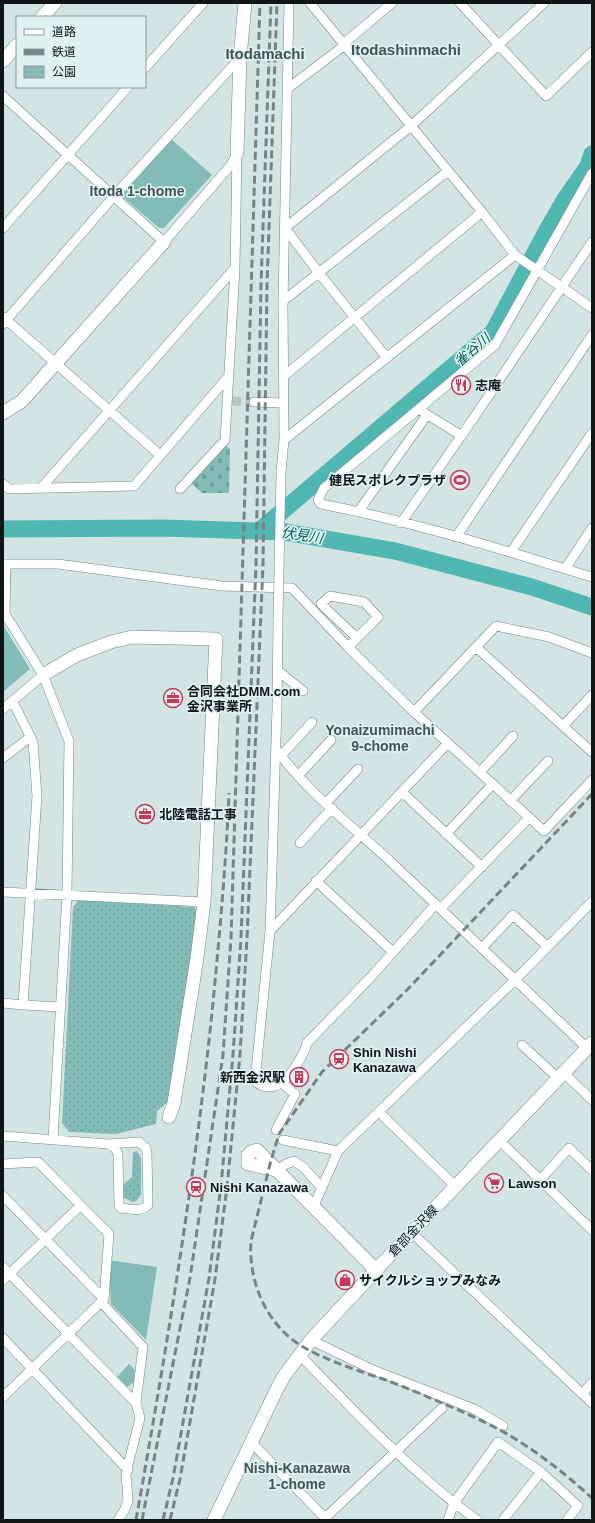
<svg xmlns="http://www.w3.org/2000/svg" width="595" height="1523" font-family="Helvetica,'Noto Sans JP',sans-serif">
  <defs>
    <pattern id="grass-dots" width="8" height="8" patternUnits="userSpaceOnUse"><rect width="8" height="8" fill="#83bbb7"/><path d="M2 2h.1M6 6h.1" fill="none" stroke="#70a09d" stroke-width="1.8" stroke-linecap="round"/></pattern>
    <pattern id="cemetery-stones" width="16" height="16" patternUnits="userSpaceOnUse"><rect width="16" height="16" fill="#83bbb7"/><path d="M2 7V4a2 2 0 0 1 4 0v3zM10 15v-3a2 2 0 0 1 4 0v3z" fill="#70a09d"/></pattern>
  </defs>
  <rect width="100%" height="100%" fill="#d2e5e3"/>
  <!-- grass -->
  <path fill="url(#grass-dots)" d="M79,900L194,907L198,912L170,1100L157,1111L156,1124L116,1134L69,1132L62,1123L73,907Z
    M137,1151L141,1158V1195L136,1201L132,1202L123,1197L124,1184L132,1177L133,1152Z"/>
  <!-- cemetery -->
  <path fill="url(#cemetery-stones)" d="M225,445L230,449L229,493H202L191,483Z"/>
  <!-- green -->
  <path fill="#83bbb7" d="M171,139L212,175L164,228H159L124,198V193Z
    M3,625L30,669L3,692Z
    M108,1260L157,1267L146,1340L111,1304Z
    M129,1364L135,1370L134,1382L127,1387L117,1377Z"/>
  <g fill="none" stroke-linecap="round" stroke-linejoin="round">
    <!-- river -->
    <path stroke="#51b7b2" stroke-width="17" d="M3,529L163,528L285,532L395,551L532,587L592,607
      M259,531L493,332L546,232L565,199L588,166L592,154"/>
    <!-- street-tunnel -->
    <path stroke="#b5c6c4" stroke-width="9" stroke-dasharray="9 4.5" stroke-linecap="butt" d="M232,401L254,402"/>
    <defs>
      <path id="street" d="M310,3L482,212L515,255L592,308
        M460,3L546,96L592,52
        M145,68L203,3
        M287,89L345,45L348,40L392,3
        M3,96L164,242L231,165L237,153
        M592,173L495,345L324,488L318,500L321,504C404,520 485,544 565,569L592,528
        M3,228L128,87
        M283,301L448,171
        M3,317L160,455
        M3,324L114,196L240,58
        M387,358L319,273L285,228L411,126L544,3
        M284,376L482,212
        M254,402L283,403
        M423,412L462,436
        M284,440L515,255
        M281,472L284,440L283,301L289,3
        M3,484L9,489L134,486L227,378
        M41,488L235,268
        M180,489L225,440L235,268L237,152
        M358,512L427,415
        M401,523L475,416L592,242
        M456,537L592,335
        M511,552L592,433
        M3,564H58L222,586L292,588L348,647L414,712L544,831L592,780
        M6,564L5,614L43,675L69,741L67,894L53,1139
        M565,569L592,577
        M348,647L378,617L364,602L330,596L321,604L357,638
        M476,647L563,726L592,695
        M277,670L303,691
        M3,709L43,675
        M414,712L496,626L549,637L592,653
        M563,726L592,752
        M276,749C307,792 351,825 390,861C456,923 521,986 587,1048
        M281,756L312,722
        M3,758L30,737
        M480,772L513,736
        M298,776L331,740
        M402,792L482,867
        M510,801L548,761
        M326,803L358,769
        M446,834L493,784
        M300,843L332,808
        M316,881L393,952
        M3,892L204,902
        M436,904L369,979L307,1043C305,1053 291,1076 282,1082C274,1089 261,1088 255,1081L270,931L448,743
        M441,908L529,818
        M270,931L277,708L278,619
        M482,948L513,915L548,947
        M3,1003L23,1005L37,796L33,742L13,702
        M23,1005L61,1007
        M522,1045L558,1078
        M564,1073L592,1100
        M379,1112L455,1186
        M276,1130L295,1094L282,1083
        M3,1136L108,1144L139,1142L146,1148L147,1153L148,1205C142,1212 130,1209 121,1208L119,1206L118,1154L115,1148L108,1144
        M283,1140L338,1151
        M499,1140L592,1230
        M3,1164L38,1162L109,1234L104,1299L3,1397
        M276,1170L286,1164L294,1161L304,1168L322,1188
        M540,1180L569,1148L592,1170
        M3,1196L104,1299
        M313,1208L338,1151L515,980L592,902
        M411,1232L592,1403
        M3,1267L136,1403
        M3,1280L80,1206
        M101,1302L143,1347L136,1403L140,1418L126,1473L128,1501L124,1511L118,1520
        M3,1338L128,1470
        M311,1340L373,1370L474,1409L503,1426
        M300,1355C356,1413 412,1473 477,1520
        M582,1394L592,1383
        M251,1442L327,1520
        M325,1518L442,1408
        M448,1520L454,1503L498,1442L541,1472L578,1506L567,1520
        M503,1520L541,1472"/>
      <path id="secondary" d="M42,17L55,3
        M3,61L17,45
        M237,152L240,58L245,3
        M3,413L22,401L164,242
        M43,675L77,655L111,642L132,637L216,639L204,902L197,958L174,1103L169,1117
        M276,1170L248,1164V1155L251,1152L257,1150L376,1270
        M214,1520L276,1391L284,1376L311,1340L376,1270L592,1043"/>
    </defs>
    <!-- street casing -->
    <use href="#street" stroke="#748584" stroke-width="10"/>
    <!-- secondary casing -->
    <use href="#secondary" stroke="#748584" stroke-width="14"/>
    <!-- street -->
    <use href="#street" stroke="#fff" stroke-width="9"/>
    <!-- secondary -->
    <use href="#secondary" stroke="#fff" stroke-width="13"/>
    <!-- rail -->
    <path stroke="#778483" stroke-width="3" stroke-dasharray="8 4" stroke-linecap="butt" d="M592,794L408,989L322,1072L279,1134L270,1164L251,1241C248,1282 267,1327 305,1348C330,1362 359,1371 386,1380C417,1392 448,1405 478,1419C520,1438 558,1467 592,1498
      M136,1520C166,1352 194,1183 212,1013C219,940 226,866 229,793
      M142,1520L190,1278L223,1055L231,938L260,3
      M163,1520L173,1478L209,1278L221,1186L233,1055L241,938L256,565L261,284L271,3
      M170,1520L180,1479L215,1279L227,1187L240,1055L247,938L263,565L267,284L277,3"/>
    <defs>
      <path id="street-bridge" d="M278,619L281,472"/>
    </defs>
    <!-- street-bridge casing -->
    <use href="#street-bridge" stroke="#748584" stroke-width="10" stroke-linecap="butt"/>
    <!-- street-bridge -->
    <use href="#street-bridge" stroke="#fff" stroke-width="9"/>
  </g>
  <!-- icons -->
  <defs>
    <symbol id="restaurant-ring" viewBox="-11 -11 22 22"><circle r="9.5" fill="#dff2f0" stroke="#c7385c" stroke-width="1.5"/><path d="M-5-6h1v4h1v-4h1v4h1v-4h1v5L-1.5 .5V6h-2V.5L-5-1ZM5-6V6H3V1.5H1.5Q1.5-4 5-6Z" fill="#c7385c"/></symbol>
    <symbol id="stadium-ring" viewBox="-11 -11 22 22"><circle r="9.5" fill="#dff2f0" stroke="#c7385c" stroke-width="1.5"/><path d="M0-5a6.5 5 0 1 0 0 10a6.5 5 0 1 0 0-10ZM-3.5-1.8h7v3.6h-7Z" fill="#c7385c"/></symbol>
    <symbol id="office-ring" viewBox="-11 -11 22 22"><circle r="9.5" fill="#dff2f0" stroke="#c7385c" stroke-width="1.5"/><path d="M-6-3h4V-5.5h4V-3h4V5H-6ZM-1-4.5V-3h2v-1.5ZM-6 0V1H6V0Z" fill="#c7385c"/></symbol>
    <symbol id="station-ring" viewBox="-11 -11 22 22"><circle r="9.5" fill="#dff2f0" stroke="#c7385c" stroke-width="1.5"/><path d="M-3-6H3Q5-6 5-4V2Q5 4 3 4L4.5 6H3L1.5 4h-3L-3 6H-4.5L-3 4Q-5 4-5 2V-4Q-5-6-3-6ZM-3.5-4v3h7v-3ZM-3.5 1v1.5H-2V1ZM2 1v1.5H3.5V1Z" fill="#c7385c"/></symbol>
    <symbol id="building-ring" viewBox="-11 -11 22 22"><circle r="9.5" fill="#dff2f0" stroke="#c7385c" stroke-width="1.5"/><path d="M-4-6H4V6H1V3H-1V6H-4ZM-2.5-4.3h1.7v1.8h-1.7ZM.8-4.3h1.7v1.8H.8ZM-2.5-1h1.7V.8h-1.7ZM.8-1h1.7V.8H.8Z" fill="#c7385c"/></symbol>
    <symbol id="supermarket-ring" viewBox="-11 -11 22 22"><circle r="9.5" fill="#dff2f0" stroke="#c7385c" stroke-width="1.5"/><path d="M-6-5.5h2.5l.6 2H6L4.5 2H-2.5L-4.4-4H-6ZM-1.5 3.2a1.3 1.3 0 1 0 .1 0ZM3 3.2a1.3 1.3 0 1 0 .1 0Z" fill="#c7385c"/></symbol>
    <symbol id="shop-ring" viewBox="-11 -11 22 22"><circle r="9.5" fill="#dff2f0" stroke="#c7385c" stroke-width="1.5"/><path d="M-5-2.5h2.3a2.7 3.5 0 0 1 5.4 0H5L5.5 6h-11ZM-1.5-2.5h3a1.5 2.3 0 0 0-3 0Z" fill="#c7385c"/></symbol>
  </defs>
  <g fill-rule="evenodd">
    <use href="#restaurant-ring" x="450" y="374" width="22" height="22"/>
    <use href="#stadium-ring" x="449" y="469" width="22" height="22"/>
    <use href="#office-ring" x="162" y="687" width="22" height="22"/>
    <use href="#office-ring" x="134" y="803" width="22" height="22"/>
    <use href="#station-ring" x="328" y="1048" width="22" height="22"/>
    <use href="#building-ring" x="288" y="1066" width="22" height="22"/>
    <use href="#supermarket-ring" x="483" y="1172" width="22" height="22"/>
    <use href="#station-ring" x="185" y="1176" width="22" height="22"/>
    <use href="#shop-ring" x="334" y="1269" width="22" height="22"/>
  </g>
  <g text-anchor="middle" dominant-baseline="central" stroke-width="3.5" stroke-linejoin="round" paint-order="stroke">
    <!-- poi labels -->
    <g font-size="13" font-weight="bold" fill="#101616" stroke="#dff2f0" text-anchor="start">
      <text x="475" y="385">志庵</text>
      <text x="446" y="480" text-anchor="end">健民スポレクプラザ</text>
      <text x="187" y="691">合同会社DMM.com<tspan x="187" dy="15">金沢事業所</tspan></text>
      <text x="159" y="814">北陸電話工事</text>
      <text x="353" y="1052">Shin Nishi<tspan x="353" dy="15">Kanazawa</tspan></text>
      <text x="285" y="1077" text-anchor="end">新西金沢駅</text>
      <text x="508" y="1183">Lawson</text>
      <text x="210" y="1187">Nishi Kanazawa</text>
      <text x="359" y="1280">サイクルショップみなみ</text>
    </g>
    <!-- street labels -->
    <g font-size="13" fill="#101616" stroke="#dff2f0">
      <text transform="translate(413 1231) rotate(-46)">倉部金沢線</text>
    </g>
    <!-- neighbourhood labels -->
    <g font-size="14" font-weight="bold" fill="#445452" stroke="#dff2f0">
      <text x="137" y="191">Itoda 1-chome</text>
      <text x="380" y="730">Yonaizumimachi<tspan x="380" dy="16">9-chome</tspan></text>
      <text x="297" y="1468">Nishi-Kanazawa<tspan x="297" dy="16">1-chome</tspan></text>
    </g>
    <!-- water labels -->
    <g font-size="14" font-style="italic" fill="#015f5b" stroke="#dff2f0">
      <text transform="translate(472 350) rotate(-41)">雀谷川</text>
      <text transform="translate(302 535) rotate(9)">伏見川</text>
    </g>
    <!-- quarter labels -->
    <g font-size="15" font-weight="bold" fill="#445452" stroke="#dff2f0">
      <text x="406" y="49">Itodashinmachi</text>
      <text x="265" y="53">Itodamachi</text>
    </g>
  </g>
  <!-- border -->
  <rect width="595" height="1523" fill="none" stroke="#101616" stroke-width="8"/>
  <!-- legend -->
  <rect x="16" y="16" width="130" height="72" fill="#dff2f0" stroke="#8c9a99"/>
  <rect x="24" y="29" width="20" height="6" fill="#ffffff" stroke="#8c9a99"/>
  <text x="52" y="36" font-size="12" fill="#101616">道路</text>
  <rect x="24" y="49" width="20" height="6" fill="#778483" stroke="#8c9a99"/>
  <text x="52" y="56" font-size="12" fill="#101616">鉄道</text>
  <rect x="24" y="66" width="20" height="12" fill="#83bbb7" stroke="#8c9a99"/>
  <text x="52" y="76" font-size="12" fill="#101616">公園</text>
</svg>
